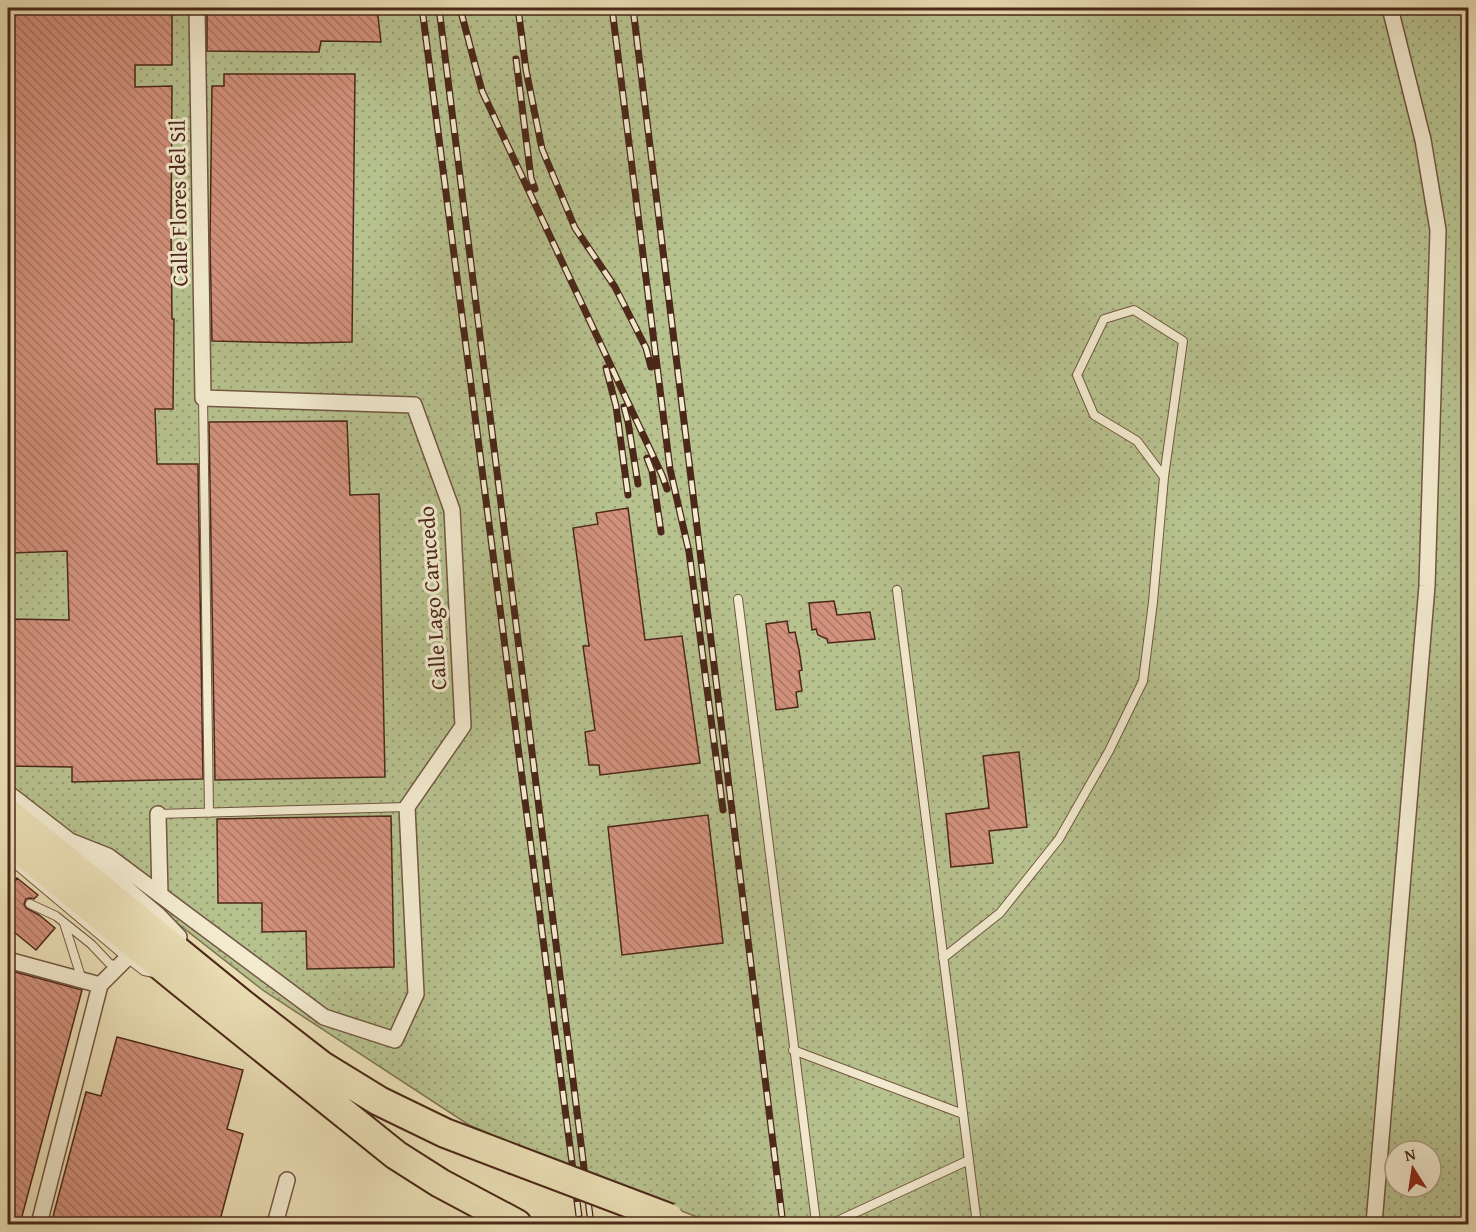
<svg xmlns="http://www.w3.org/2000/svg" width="1476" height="1232" font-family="'Gentium Book Plus',serif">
  <defs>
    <pattern id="grass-dots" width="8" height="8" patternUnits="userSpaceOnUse" patternTransform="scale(1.5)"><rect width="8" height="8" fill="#b7c28f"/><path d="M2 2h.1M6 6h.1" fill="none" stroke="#979e74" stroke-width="1.8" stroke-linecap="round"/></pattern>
    <pattern id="building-back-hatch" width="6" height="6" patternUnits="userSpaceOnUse" patternTransform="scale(1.5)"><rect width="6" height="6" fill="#d2917c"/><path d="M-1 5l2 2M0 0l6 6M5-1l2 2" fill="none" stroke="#ac7665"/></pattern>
  </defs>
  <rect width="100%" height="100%" fill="#ece0b7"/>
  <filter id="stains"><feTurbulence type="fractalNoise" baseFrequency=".00333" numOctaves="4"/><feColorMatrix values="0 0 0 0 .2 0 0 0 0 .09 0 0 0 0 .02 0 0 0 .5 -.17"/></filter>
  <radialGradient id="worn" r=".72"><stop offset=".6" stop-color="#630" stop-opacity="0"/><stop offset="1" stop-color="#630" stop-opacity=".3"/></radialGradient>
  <!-- grass -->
  <path fill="url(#grass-dots)" stroke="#817554" stroke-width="1.5" fill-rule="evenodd" d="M8,8H1468V1224H715L597,1178L469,1125L264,991L8,791ZM1395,1151H1431V1187H1395Z"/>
  <!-- building -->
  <path fill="url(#building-back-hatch)" stroke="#4b2819" stroke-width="1.5" d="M9,8H172V65H135V87L172,86L171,227L172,319H174L173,409H155L157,464H198L203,779L72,782V767L8,766V619L69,620L67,551L11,553L12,312H9L8,231L11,70Z
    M207,8H377L381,42L321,41L319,52L207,51Z
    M224,74H355L352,342L305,343L212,341L210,242L212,86H224Z
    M347,421L350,495L379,494L385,777L215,780L209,422Z
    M628,508L645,640L682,636L700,763L600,775L599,765H589L585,732L595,730L583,646H589L573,528L598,524L596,513Z
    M834,601L837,615L870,612L875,639L828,643L827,639L818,635L816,629L812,630L809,603Z
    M787,621L789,633L795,632L799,650L802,670L799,671L802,691L796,692L798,707L776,710L766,624Z
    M1019,752L1027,827L989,831L993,863L951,867L946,814L989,808L983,756Z
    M708,815L723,943L622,955L608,827Z
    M391,816L394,967L307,969L306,931L262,932V903H218L217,819Z
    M17,878L38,895L34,899L30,898L26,899L24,904L26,908L39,915L55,928L36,950L8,927V890Z
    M8,970L82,990L20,1224H8Z
    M117,1037L243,1070L227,1129L243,1134L219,1224H51L86,1092L101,1096Z"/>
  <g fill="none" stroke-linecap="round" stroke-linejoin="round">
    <defs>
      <path id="service" d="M203,398L209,813
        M897,590L977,1224
        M738,599L816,1222L833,1223L969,1160
        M158,814L407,807
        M8,858L127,958L144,971L154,973
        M30,904L56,916L91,944L109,963L117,967
        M64,923L82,980
        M943,958L1000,913L1059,839L1109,751L1143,681L1153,602L1164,477L1183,341L1134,310L1104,319L1077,375L1094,415L1137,441L1164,477
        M793,1050L963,1114"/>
      <path id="minor" d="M8,793L70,841L158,915L179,937
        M158,814L160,895
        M70,841L108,856L324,1017L395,1040L416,994L407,807L463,726L452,510L414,405L203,398L197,8
        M8,960L100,985
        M39,1224L100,985L127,958
        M275,1224L287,1180
        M1374,1224L1427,586L1438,230L1423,140L1390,8"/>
      <path id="motorway" d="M8,813L241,1003L322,1066L379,1101L445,1133L513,1159
        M8,840L177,979L396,1155L440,1183L517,1224"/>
    </defs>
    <!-- service casing -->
    <use href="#service" stroke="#735640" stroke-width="10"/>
    <!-- minor casing -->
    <use href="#minor" stroke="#735640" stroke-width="18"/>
    <!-- motorway casing -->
    <use href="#motorway" stroke="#4b2819" stroke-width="32"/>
    <!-- service -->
    <use href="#service" stroke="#f3ebd0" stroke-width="8"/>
    <!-- minor -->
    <use href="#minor" stroke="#f3ebd0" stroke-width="15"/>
    <!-- motorway -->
    <use href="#motorway" stroke="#ece0b7" stroke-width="28"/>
    <defs>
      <path id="rail" d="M422,8L580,1224
        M439,8L591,1224
        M460,8L482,91L662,475L667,489
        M518,8L526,70L542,149L575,228L615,287L646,348L651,367
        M612,8L670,469L689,552L723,810
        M633,8L782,1216
        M516,59L531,178L535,189
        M606,368L616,406L628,495
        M624,407L628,422L638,484
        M647,458L652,471L661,532"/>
    </defs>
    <!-- rail casing -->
    <use href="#rail" stroke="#4b2819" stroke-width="7"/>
    <!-- rail -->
    <use href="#rail" stroke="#f3ebd0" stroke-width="4.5" stroke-dasharray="14" stroke-linecap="butt"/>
    <defs>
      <path id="motorway-bridge" d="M513,1159L669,1218"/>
    </defs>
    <!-- motorway-bridge casing -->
    <use href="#motorway-bridge" stroke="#4b2819" stroke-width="32" stroke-linecap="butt"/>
    <!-- motorway-bridge -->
    <use href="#motorway-bridge" stroke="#ece0b7" stroke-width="28"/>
  </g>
  <g text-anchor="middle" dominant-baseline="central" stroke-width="6" stroke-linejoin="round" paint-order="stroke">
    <!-- street labels -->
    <g font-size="22" fill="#4b2819" stroke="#f3ebd0">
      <text transform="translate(178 203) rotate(-91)">Calle Flores del Sil</text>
      <text transform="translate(432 598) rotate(-94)">Calle Lago Carucedo</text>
    </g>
  </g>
  <!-- margin -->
  <rect width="1476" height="1232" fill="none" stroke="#ece0b7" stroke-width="30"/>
  <rect x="9" y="9" width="1458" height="1214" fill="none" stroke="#4b2819" stroke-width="3"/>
  <rect x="15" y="15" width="1446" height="1202" fill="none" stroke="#4b2819" stroke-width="1.5"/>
  <!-- north arrow -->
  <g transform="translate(1413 1169) rotate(348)"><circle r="28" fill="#f3ebd0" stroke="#b09d87" stroke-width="1.5"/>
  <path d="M0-4.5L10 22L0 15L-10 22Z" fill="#8f2418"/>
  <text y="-9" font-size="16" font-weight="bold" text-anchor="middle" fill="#4b2819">N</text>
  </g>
  <rect width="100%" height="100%" filter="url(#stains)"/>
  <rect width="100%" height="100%" fill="url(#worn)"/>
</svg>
